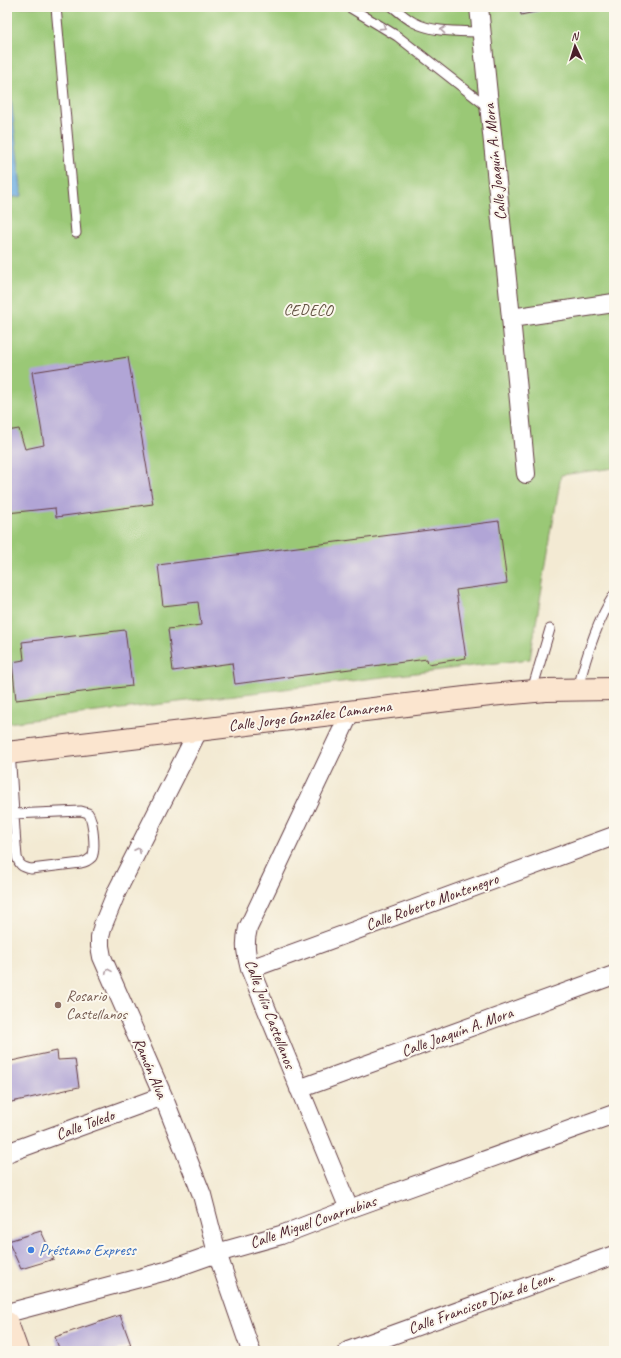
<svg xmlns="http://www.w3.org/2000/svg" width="621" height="1358" font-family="Caveat,sans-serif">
  <rect width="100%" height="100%" fill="#fbf7ec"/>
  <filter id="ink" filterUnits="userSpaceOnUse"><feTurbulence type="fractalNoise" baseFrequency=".025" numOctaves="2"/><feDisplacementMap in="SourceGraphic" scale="8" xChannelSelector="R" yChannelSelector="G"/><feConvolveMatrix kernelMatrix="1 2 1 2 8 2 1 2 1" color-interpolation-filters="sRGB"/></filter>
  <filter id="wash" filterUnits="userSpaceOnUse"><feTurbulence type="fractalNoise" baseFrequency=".012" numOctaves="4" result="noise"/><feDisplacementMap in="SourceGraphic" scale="16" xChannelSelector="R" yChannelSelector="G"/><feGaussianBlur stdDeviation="0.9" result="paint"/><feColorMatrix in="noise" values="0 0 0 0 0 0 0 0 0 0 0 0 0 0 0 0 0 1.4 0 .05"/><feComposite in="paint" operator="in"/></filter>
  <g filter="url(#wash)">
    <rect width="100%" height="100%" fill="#f3ead3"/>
    <!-- green -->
    <path fill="#9ac876" stroke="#727450" d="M7,7H614V468L561,475L530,659L7,723Z"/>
    <!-- water -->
    <path fill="#6eaee1" stroke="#5c6686" d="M7,62L22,196L7,198Z"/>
    <g id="blocks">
      <!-- building -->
      <path fill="#b1a5d6" d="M520,7H554V8L521,15Z
        M128,357L153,504L56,517L55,508L7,513V431L19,429L25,449L44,445L32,372Z
        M499,521L507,583L456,590L466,658L428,664L427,659L235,684L232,663L173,671L168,629L201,625L198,602L163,606L158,565Z
        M125,630L132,686L16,700L12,662L24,660L22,642Z
        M57,1051L58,1060L75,1059L79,1087L7,1103V1062Z
        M41,1231L54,1259L21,1269L8,1241Z
        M120,1315L131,1345L114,1351H60L55,1337Z"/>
    </g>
  </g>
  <g filter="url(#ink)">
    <use href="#blocks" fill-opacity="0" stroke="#633d44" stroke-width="1"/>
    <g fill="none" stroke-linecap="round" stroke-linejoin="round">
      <defs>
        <path id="lane" d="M56,7L76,233
          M349,7L397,36L489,108
          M393,7C399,12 406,18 413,22C434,33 459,31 482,32
          M578,689C586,656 596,623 614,595
          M532,690L550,629
          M10,753C13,788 14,823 17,857C19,865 22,867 31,869L81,863C85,862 89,860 92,857C96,850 93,819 88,813L81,811L14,814"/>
        <path id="street" d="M479,7L511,318L526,474
          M511,318L614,303
          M199,729L117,891L103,925L100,937V946L102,957L163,1096L202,1195L217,1253L251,1351
          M250,969L614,836
          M299,1089L614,975
          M7,1153L163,1096
          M349,1209L250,969C246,953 244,944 248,928L351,711
          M7,1313L166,1271L217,1253L281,1235L349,1209L614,1114
          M348,1351L614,1255"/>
        <path id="secondary" d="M7,753L490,695L546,690L614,689
          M7,1323L17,1351"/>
      </defs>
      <!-- lane casing -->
      <use href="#lane" stroke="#633d44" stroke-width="11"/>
      <!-- street casing -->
      <use href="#street" stroke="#633d44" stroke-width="20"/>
      <!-- secondary casing -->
      <use href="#secondary" stroke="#633d44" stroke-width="24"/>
      <!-- lane -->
      <use href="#lane" stroke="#fff" stroke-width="9"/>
      <!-- street -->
      <use href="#street" stroke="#fff" stroke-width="18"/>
      <!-- secondary -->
      <use href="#secondary" stroke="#fbe5cf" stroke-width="22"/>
    </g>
    <!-- one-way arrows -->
    <defs><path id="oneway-chevron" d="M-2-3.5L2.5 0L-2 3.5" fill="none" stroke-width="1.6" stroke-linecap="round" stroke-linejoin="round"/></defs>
    <g stroke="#ae9aa0">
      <use href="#oneway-chevron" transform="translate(383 27) rotate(32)"/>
      <use href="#oneway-chevron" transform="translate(443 30) rotate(-174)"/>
      <use href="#oneway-chevron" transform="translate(138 850) rotate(-63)"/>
      <use href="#oneway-chevron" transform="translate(108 971) rotate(-114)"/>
    </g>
  </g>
  <!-- markers -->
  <circle fill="#8d6e63" stroke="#fbf7ec" stroke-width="1.5" cx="58" cy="1005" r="4"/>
  <circle fill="#3f7fe0" stroke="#fbf7ec" stroke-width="1.5" cx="31" cy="1250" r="4"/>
  <g text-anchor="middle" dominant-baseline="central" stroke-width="4" stroke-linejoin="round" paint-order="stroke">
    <!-- street labels -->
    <g font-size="16" fill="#4a1f2b" stroke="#fbf7ec">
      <text transform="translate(495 162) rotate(-96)">Calle Joaquín A. Mora</text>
      <text transform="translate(310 716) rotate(-7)">Calle Jorge González Camarena</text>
      <text transform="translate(432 902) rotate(-20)">Calle Roberto Montenegro</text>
      <text transform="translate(270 1014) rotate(69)">Calle Julio Castellanos</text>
      <text transform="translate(457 1032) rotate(-20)">Calle Joaquín A. Mora</text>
      <text transform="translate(150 1068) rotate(67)">Ramón Alva</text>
      <text transform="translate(85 1125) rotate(-20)">Calle Toledo</text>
      <text transform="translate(313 1222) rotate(-19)">Calle Miguel Covarrubias</text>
      <text transform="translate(481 1303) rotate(-20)">Calle Francisco Díaz de Leon</text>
    </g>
    <!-- park labels -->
    <g font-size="16" fill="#625242" stroke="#fbf7ec">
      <text x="308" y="310">CEDECO</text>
    </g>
    <!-- education labels -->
    <g font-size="16" fill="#785e54" stroke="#fbf7ec" text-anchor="start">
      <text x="66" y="996">Rosario<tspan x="66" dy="18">Castellanos</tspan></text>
    </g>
    <!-- shop labels -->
    <g font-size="16" fill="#366cbe" stroke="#fbf7ec" text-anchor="start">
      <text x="39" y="1250">Préstamo Express</text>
    </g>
  </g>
  <!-- margin -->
  <rect width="621" height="1358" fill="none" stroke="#fbf7ec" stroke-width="24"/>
  <!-- north arrow -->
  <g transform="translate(575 46) rotate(356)" stroke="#fbf7ec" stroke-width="3" paint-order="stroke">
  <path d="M0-3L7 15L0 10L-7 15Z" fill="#4a1f2b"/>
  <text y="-6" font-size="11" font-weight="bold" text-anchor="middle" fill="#4a1f2b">N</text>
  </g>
</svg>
